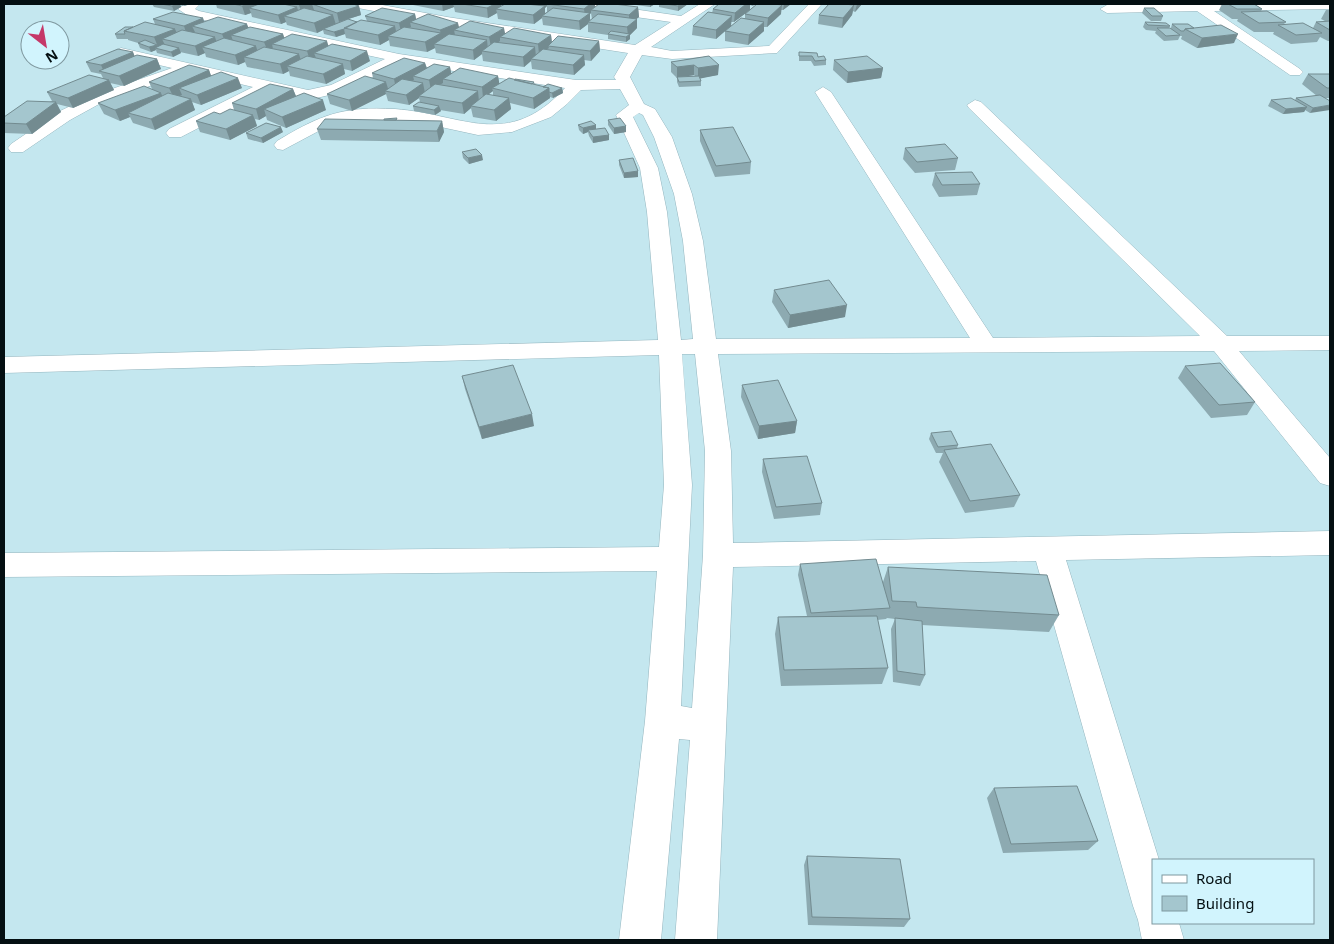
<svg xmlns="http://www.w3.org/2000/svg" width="1334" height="944" font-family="'Noto Sans',sans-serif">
  <rect width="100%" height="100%" fill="#c4e7ef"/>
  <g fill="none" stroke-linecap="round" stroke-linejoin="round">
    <defs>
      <path id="street" d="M185,4H200L195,9L199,11L399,54L576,80H616L614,77L628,53L447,25L358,8L351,4H377L447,17L635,45L671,22L572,8L565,4H598L681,16L700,4H715L651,47L672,51L769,46L809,4H822L777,53L672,59L642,55L630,77L644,104L655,109L672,137L692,194L703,241L716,339L970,338L815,92L823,87L831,92L993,338L1200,336L969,108L967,105L975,100L981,102L1227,336H1330V350L1239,351L1330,458V486L1320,483L1214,351L718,354L731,451L733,543L1330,531V555L1066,560L1159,860H1153V923H1179L1184,940H1142L1138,920L1133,906L1036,561L733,567L717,940H675L690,740L679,739L661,940H619L645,721L657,571L4,577V553L659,547L664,485L659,355L4,373V357L658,340L647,212L640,168L616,115L629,105L620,89L581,90L567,104L551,117L512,132L478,135L413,121L358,120L328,126L283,150L277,149L274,145L277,141C320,115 343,106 395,109C463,114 507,151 565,88L401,63L342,92L308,100L270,91L181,137H169L166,133L169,129L253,87L190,72L101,103L70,120L23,152H11L8,148L11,144L58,112L89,97L172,68L116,55L114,52L121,48L308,90L331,85L385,59L190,17L178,9ZM639,113L643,115L654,137L674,194L683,241L693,339L681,340L667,212L658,168L633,117ZM682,354H695L705,451L703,555L692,708L681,706L692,485Z
        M1180,4H1330V9L1214,11L1300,69L1303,72L1300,75H1290L1197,11L1107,13L1100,9L1107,5Z"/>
    </defs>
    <!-- street casing -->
    <use href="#street" stroke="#94b5be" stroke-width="1"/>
    <!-- street -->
    <use href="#street" fill="#fff" fill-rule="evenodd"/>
  </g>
  <!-- wall -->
  <path fill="#8daab1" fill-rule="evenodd" d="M152,4H190L185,6L180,5L181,7L174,11L154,7Z
    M216,4H353L359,6L361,15L348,19L357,22L367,21L365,16L415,14L416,19L459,27L505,34L551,35L552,42L599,41L600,51L591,61L584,60L585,65L574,75L532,69L531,61L524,67L483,61L482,54L474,60L436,53L435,48L427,52L390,46L389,40L380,45L346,38L345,34L336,37L324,34L323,30L317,33L287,25L286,22L281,24L252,17L251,13L245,15L217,8Z
    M413,4H501V6L503,5V4H595V7H638L639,17L636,19L637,28L630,35V39L626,42L608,39V35L588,32V24L580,30L543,25L542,18L534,24L498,19L497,13L488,18L455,12L454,7L443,11L413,5ZM547,6V12L545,13V8ZM591,13L592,19L590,20V14Z
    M629,4H655L650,7Z
    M659,4H688L678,11L659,7Z
    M719,4H755L753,6L750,5V10L757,4H791L783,10H781V14L767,27H764V31L748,45L725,41V31L716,39L692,35L693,26L712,13L713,9ZM748,11L745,14V18L731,26V22H734Z
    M829,4H862L855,12L853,11L852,15L842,28L818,24L819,15Z
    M1222,4H1254L1262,9L1261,11L1286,22L1284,24L1313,28L1316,22L1325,21L1321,19L1326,10H1330V41H1328L1320,37L1317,42L1291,44L1273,34L1274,32H1254L1237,21L1238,19H1232L1219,10Z
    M1144,8L1163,16L1161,21H1151L1142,13Z
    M203,18L204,22L248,28L283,34L284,38L328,46L370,61L352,71L344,69L345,74L326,84L290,76L289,71L283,74L247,67L245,62L238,65L206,57L205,53L198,56L180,52L181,53L173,57L157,53L156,50L151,52L140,48L138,43L128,40V39H117L115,34L133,27L155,24L153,19Z
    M1145,22L1170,26L1169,28H1171L1172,24L1194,28L1234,43L1197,48L1181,39L1182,36H1180L1178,40L1164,41L1155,33L1156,31L1146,30L1143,27Z
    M133,52L134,56L157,59L161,69L124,86L110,83L114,90L73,108L57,104L61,112L32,134L4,133V117L52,101L47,92L103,78L101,74L91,72L86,62Z
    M799,52L818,57L826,60V65L814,66L811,61H799Z
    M709,56L718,75L700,78L701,81V86L679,87L677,82V78L671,72V62ZM694,75L695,76L683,77Z
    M834,60L883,68L881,78L847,83L833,70Z
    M425,63L427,68L450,67L451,73L498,76L499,84L514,80L534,82L535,85L543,87L562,88L563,93L553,98L550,97V98L534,109L510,103L511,109L496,121L473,117L471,108L464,114L440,110L441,111L435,115L414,111L413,106L420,102L419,98L409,105L388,101L386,94L352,111L330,104L327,94L373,78L372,73ZM493,91V95H488Z
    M209,70L211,76L242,88L201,105L192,102L195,110L155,130L133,123L130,117L120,121L104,114L98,103L152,89L149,82Z
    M1308,74H1330V98H1325L1310,113L1305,110L1304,112L1283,114L1268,106L1271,100H1295L1296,98L1317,96L1302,84Z
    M293,89L296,96L326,110L286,128L267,120L266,116L259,120L255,119L257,126L230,140L200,132L196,121L234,110L232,103Z
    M397,118V120L442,121L444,132L439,142L321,140L317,129Z
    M608,120L626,126V132L614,134L608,125Z
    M578,125H596V129L609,135V140L593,143L589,136L588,132L583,134L579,130Z
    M700,130L751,162L750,174L715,177L700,141Z
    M283,132L263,143L248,139L246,133Z
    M905,148L958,158L955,170L915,173L903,159Z
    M462,152L483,160L469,164L463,158Z
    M619,160L638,171V177L624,178L619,165Z
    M935,173L980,184L977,195L939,197L932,185Z
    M774,290L845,317L788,328L772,302Z
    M1185,366L1255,402L1247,415L1211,418L1178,378Z
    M462,376L534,426L482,439L465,389Z
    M742,385L797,421L795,433L758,439L741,397Z
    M931,433L958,445L957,448L1020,495L1014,507L965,513L939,462L943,453H936L929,439Z
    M763,459L822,503L820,515L774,519L762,472Z
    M800,564L883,582L888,567L1059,615L1049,632L922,625L925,675L920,686L893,682L891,629L895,619L887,618L886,619L877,620L888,668L882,684L781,686L775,634L778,617L807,616L798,575Z
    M994,788L1098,841L1088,850L1003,853L987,798Z
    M807,856L910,919L904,927L808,925L804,865Z"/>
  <!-- shaded-wall -->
  <path fill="#738b90" d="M177,4H180L181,7L174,11L172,6Z
    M247,4H263L249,8L251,13L245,15L242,6Z
    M302,4H321H312L314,10L302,14L299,5Z
    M442,4H453L454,7L443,11Z
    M491,4H501L502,10L496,9L497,13L488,18L487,8Z
    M538,4H550H547V6L545,8V16H542V18L534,24L533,15L538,11Z
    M590,4H595V10H591V13L590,14V22H588V24L580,30L579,21L585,17L584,9Z
    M650,4H655L650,7Z
    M681,4H688L678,11V6Z
    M746,4H750V10L734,22L735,13Z
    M784,4H791L783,10Z
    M857,4H862L855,12Z
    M782,5L781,14L767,27L768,18Z
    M854,5L852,15L842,28L843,18Z
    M359,6L361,15L339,22L337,13Z
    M297,7L300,16H284L286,22L281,24L278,15Z
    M638,7L639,17L629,25V15Z
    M415,14L417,24L410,22L411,27L401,32L399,23Z
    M333,15L336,25L323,29V30L317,33L314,23Z
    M732,16L731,26L716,39V30Z
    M203,18L206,28L192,26L195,32L187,36L184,26Z
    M637,19V28L630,35V39L626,42V37L628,36L627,27Z
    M764,22V31L748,45L749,35Z
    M458,23L460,31L454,30L455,35L442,40L440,30Z
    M247,24L251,34L231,35L233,41L226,44L222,34Z
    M395,26L397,36H388L389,40L380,45L378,35Z
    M504,28L506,38L500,37V41L491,47L489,37Z
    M175,29L179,38L162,39L165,45L158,47L154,37Z
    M344,29L345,34L336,37L334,32Z
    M441,33L443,43L434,44L435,48L427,52L425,42Z
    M283,34L286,43L272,44L273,49L268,52L264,42Z
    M1238,34L1234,43L1197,48L1202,38Z
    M551,35L552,45L548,46L549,48L539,54L538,44Z
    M215,37L218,47H202L205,53L198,56L195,46Z
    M487,40L488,50L482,51V54L474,60L473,50Z
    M327,41L330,51L314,53L316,58L310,61L307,51Z
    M599,41L600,51L591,61L590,51Z
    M157,45L159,48H155L156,50L151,52L149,47Z
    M256,46L259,56L244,57L245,62L238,65L235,55Z
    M535,47L536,57L531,59V61L524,67L523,57Z
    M179,48L181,53L173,57L171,52Z
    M367,51L370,61L352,71L350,61Z
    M133,52L137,62L104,72L101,65Z
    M299,54L302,64L287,66L289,71L283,74L280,64Z
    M584,55L585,65L574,75L573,65Z
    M157,59L161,69L124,86L119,76Z
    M425,63L428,73L413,76L414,80L396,89L394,79Z
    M343,64L345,74L326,84L323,74Z
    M694,65V75L677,78V67Z
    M719,65L718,75L698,79V68Z
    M450,67L452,77L443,79V83L431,90L429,80Z
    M883,68L881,78L847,83L848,72Z
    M209,70L213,81L179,88L182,95L174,98L169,88Z
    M498,76L500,87L492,88L493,91L483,98L482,87Z
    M238,78L242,88L201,105L197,95Z
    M109,80L114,90L73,108L68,98Z
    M386,82L389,92L385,91L386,94L352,111L349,100Z
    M423,83L425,93L419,96V98L409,105L406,95Z
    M549,88L550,98L534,109L533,98Z
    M562,88L563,93L553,98L552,93Z
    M293,89L297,99L264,109L266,116L259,120L256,109Z
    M478,91L479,102L471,106V108L464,114L462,103Z
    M161,93L165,103L128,113L130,117L120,121L115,110Z
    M509,98L511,109L496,121L494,110Z
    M191,99L195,110L155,130L151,119Z
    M323,100L326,110L286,128L282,117Z
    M56,102L61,112L32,134L26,124Z
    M1330,105V110L1310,113L1313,108Z
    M439,106L441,111L435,115L434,110Z
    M1307,107L1304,112L1283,114L1286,109Z
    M253,115L257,126L230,140L226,129Z
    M442,121L444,132L439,142L437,131Z
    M596,125V130H588V132L583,134V128Z
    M626,126V132L614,134V128Z
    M281,127L283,132L263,143L261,138Z
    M609,135V140L593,143V137Z
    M482,155L483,160L469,164L468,158Z
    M638,171V177L624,178V173Z
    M847,305L845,317L788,328L790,315Z
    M532,414L534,426L482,439L479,427Z
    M797,421L795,433L758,439L759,426Z"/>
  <!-- building -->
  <path fill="#a4c6ce" stroke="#738b90" d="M161,4H177L172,6Z
    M233,4H247L242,6Z
    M259,4H283L297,7L278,15L249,8Z
    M312,4H353L359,6L337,13Z
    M462,4H495L487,8Z
    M505,4H526L545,6L533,15L496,9Z
    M547,4H590L584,9Z
    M599,4H614L638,7L629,15L591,10Z
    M666,4H681L678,6Z
    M719,4H746L735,13L713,9Z
    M757,4H774L782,5L768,18L745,14Z
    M829,4H843L854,5L843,18L819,15Z
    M1228,4H1254L1262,9H1237Z
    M304,8L333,15L314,23L284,16Z
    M382,8L415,14L399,23L365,16Z
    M553,8L590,13L579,21L542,16Z
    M1144,8H1154L1163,16H1152Z
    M1267,11L1286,22L1259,23L1241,12Z
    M173,12L203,18L184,26L153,19Z
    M708,12L732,16L716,30L693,26Z
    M428,14L458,23L440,30L410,22Z
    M598,14L637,19L627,27L588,22Z
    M218,17L247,24L222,34L192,26Z
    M741,18L764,22L749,35L725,31Z
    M348,19L357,22L344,29L334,32L323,29Z
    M361,20L395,26L378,35L344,28Z
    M470,21L504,28L489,37L454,30Z
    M1330,21V30L1316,22Z
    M145,22L175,29L154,37L124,31Z
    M1145,22L1166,23L1170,26L1148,25Z
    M1303,23L1322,33L1296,35L1278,25Z
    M1172,24H1188L1194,28L1185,29L1184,31H1181Z
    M1221,25L1238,34L1202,38L1185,29Z
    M125,27H133L124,31L125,34H115Z
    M250,27L283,34L264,42L231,35Z
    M404,27L441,33L425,42L388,36Z
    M514,28L551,35L538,44L500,37Z
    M1157,28H1170L1180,35L1166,36Z
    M182,30L215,37L195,46L162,39Z
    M611,31L630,34L626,37L608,34Z
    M292,34L327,41L307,51L272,44Z
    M449,34L487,40L473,50L434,44Z
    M558,36L599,41L590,51L548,46Z
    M224,38L256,46L235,55L202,47Z
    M145,40L157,45L149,47L138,43Z
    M494,42L535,47L523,57L482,51Z
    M163,44L179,48L171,52L155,48Z
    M332,44L367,51L350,61L314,53Z
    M264,47L299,54L280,64L244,57Z
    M118,49L133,52L101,65L86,62Z
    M543,49L584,55L573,65L531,59Z
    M799,52L817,53L818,57L824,56L826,60L815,61L812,56H799Z
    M137,55L157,59L119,76L99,71Z
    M307,56L343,64L323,74L287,66Z
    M709,56L719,65L698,68L694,65L677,67L671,62Z
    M867,56L883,68L848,72L834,60Z
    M404,58L425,63L394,79L372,73Z
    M434,64L450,67L429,80L413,76Z
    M189,65L209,70L169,88L149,82Z
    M460,68L498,76L482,87L443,79Z
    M221,72L238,78L197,95L179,88Z
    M1308,74H1330V88H1327Z
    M89,75L109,80L68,98L47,92Z
    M365,76L386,82L349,100L327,94Z
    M699,76L701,81L679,82L677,77Z
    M509,78L549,88L533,98L492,88Z
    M402,79L423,83L406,95L385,91Z
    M515,79L534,82L532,84L514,80Z
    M270,84L293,89L256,109L232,103Z
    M435,84L478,91L462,103L419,96Z
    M548,84L562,88L552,93L549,92V88L543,87Z
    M144,86L161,93L115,110L98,103Z
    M168,93L191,99L151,119L128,113Z
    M304,93L323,100L282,117L264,109Z
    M486,94L509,98L494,110L471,106Z
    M1320,95L1330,101V105L1313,108L1296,98Z
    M1291,98L1307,107L1286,109L1271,100Z
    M27,101L56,102L26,124L4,123V117Z
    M419,102L439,106L434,110L413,106Z
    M230,109L253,115L226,129L196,121L214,112L220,114Z
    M397,118L396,120H384V119Z
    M620,118L626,126L614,128L608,120Z
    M325,119L442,121L437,131L317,129Z
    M591,121L596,125L583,128L578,125Z
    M266,123L281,127L261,138L246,133Z
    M733,127L751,162L716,166L700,130Z
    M605,128L609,135L593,137L588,130Z
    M945,144L958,158L917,162L905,148Z
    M476,149L482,155L468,158L462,152Z
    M633,158L638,171L624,173L619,160Z
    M972,172L980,184L942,185L935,173Z
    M829,280L847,305L790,315L774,290Z
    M1220,363L1255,402L1219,405L1185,366Z
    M513,365L532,414L479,427L462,376Z
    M778,380L797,421L759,426L742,385Z
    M951,431L958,445L938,447L931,433Z
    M991,444L1020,495L970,501L944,450Z
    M807,456L822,503L776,507L763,459Z
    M876,559L890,608L811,613L800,564Z
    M888,567L1047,575L1059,615L917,607L916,602L892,601Z
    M877,616L888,668L784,670L778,617Z
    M895,618L922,621L925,675L897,671Z
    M1077,786L1098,841L1011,844L994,788Z
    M807,856L900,859L910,919L812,917Z"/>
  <!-- border -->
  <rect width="1334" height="944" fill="none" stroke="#040f12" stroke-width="10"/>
  <!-- legend -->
  <rect x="1152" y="859" width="162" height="65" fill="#d1f4fd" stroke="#7f989f"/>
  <rect x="1162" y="875" width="25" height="8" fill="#ffffff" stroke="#7f989f"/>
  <text x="1196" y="884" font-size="15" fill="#040f12">Road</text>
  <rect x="1162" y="896" width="25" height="15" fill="#a4c6ce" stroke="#7f989f"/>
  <text x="1196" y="909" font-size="15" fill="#040f12">Building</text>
  <!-- north arrow -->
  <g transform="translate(45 45) rotate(149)"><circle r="24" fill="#d1f4fd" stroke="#7f989f"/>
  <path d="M0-4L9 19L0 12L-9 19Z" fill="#c53869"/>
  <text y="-8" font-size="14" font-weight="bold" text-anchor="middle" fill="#040f12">N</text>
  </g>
</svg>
